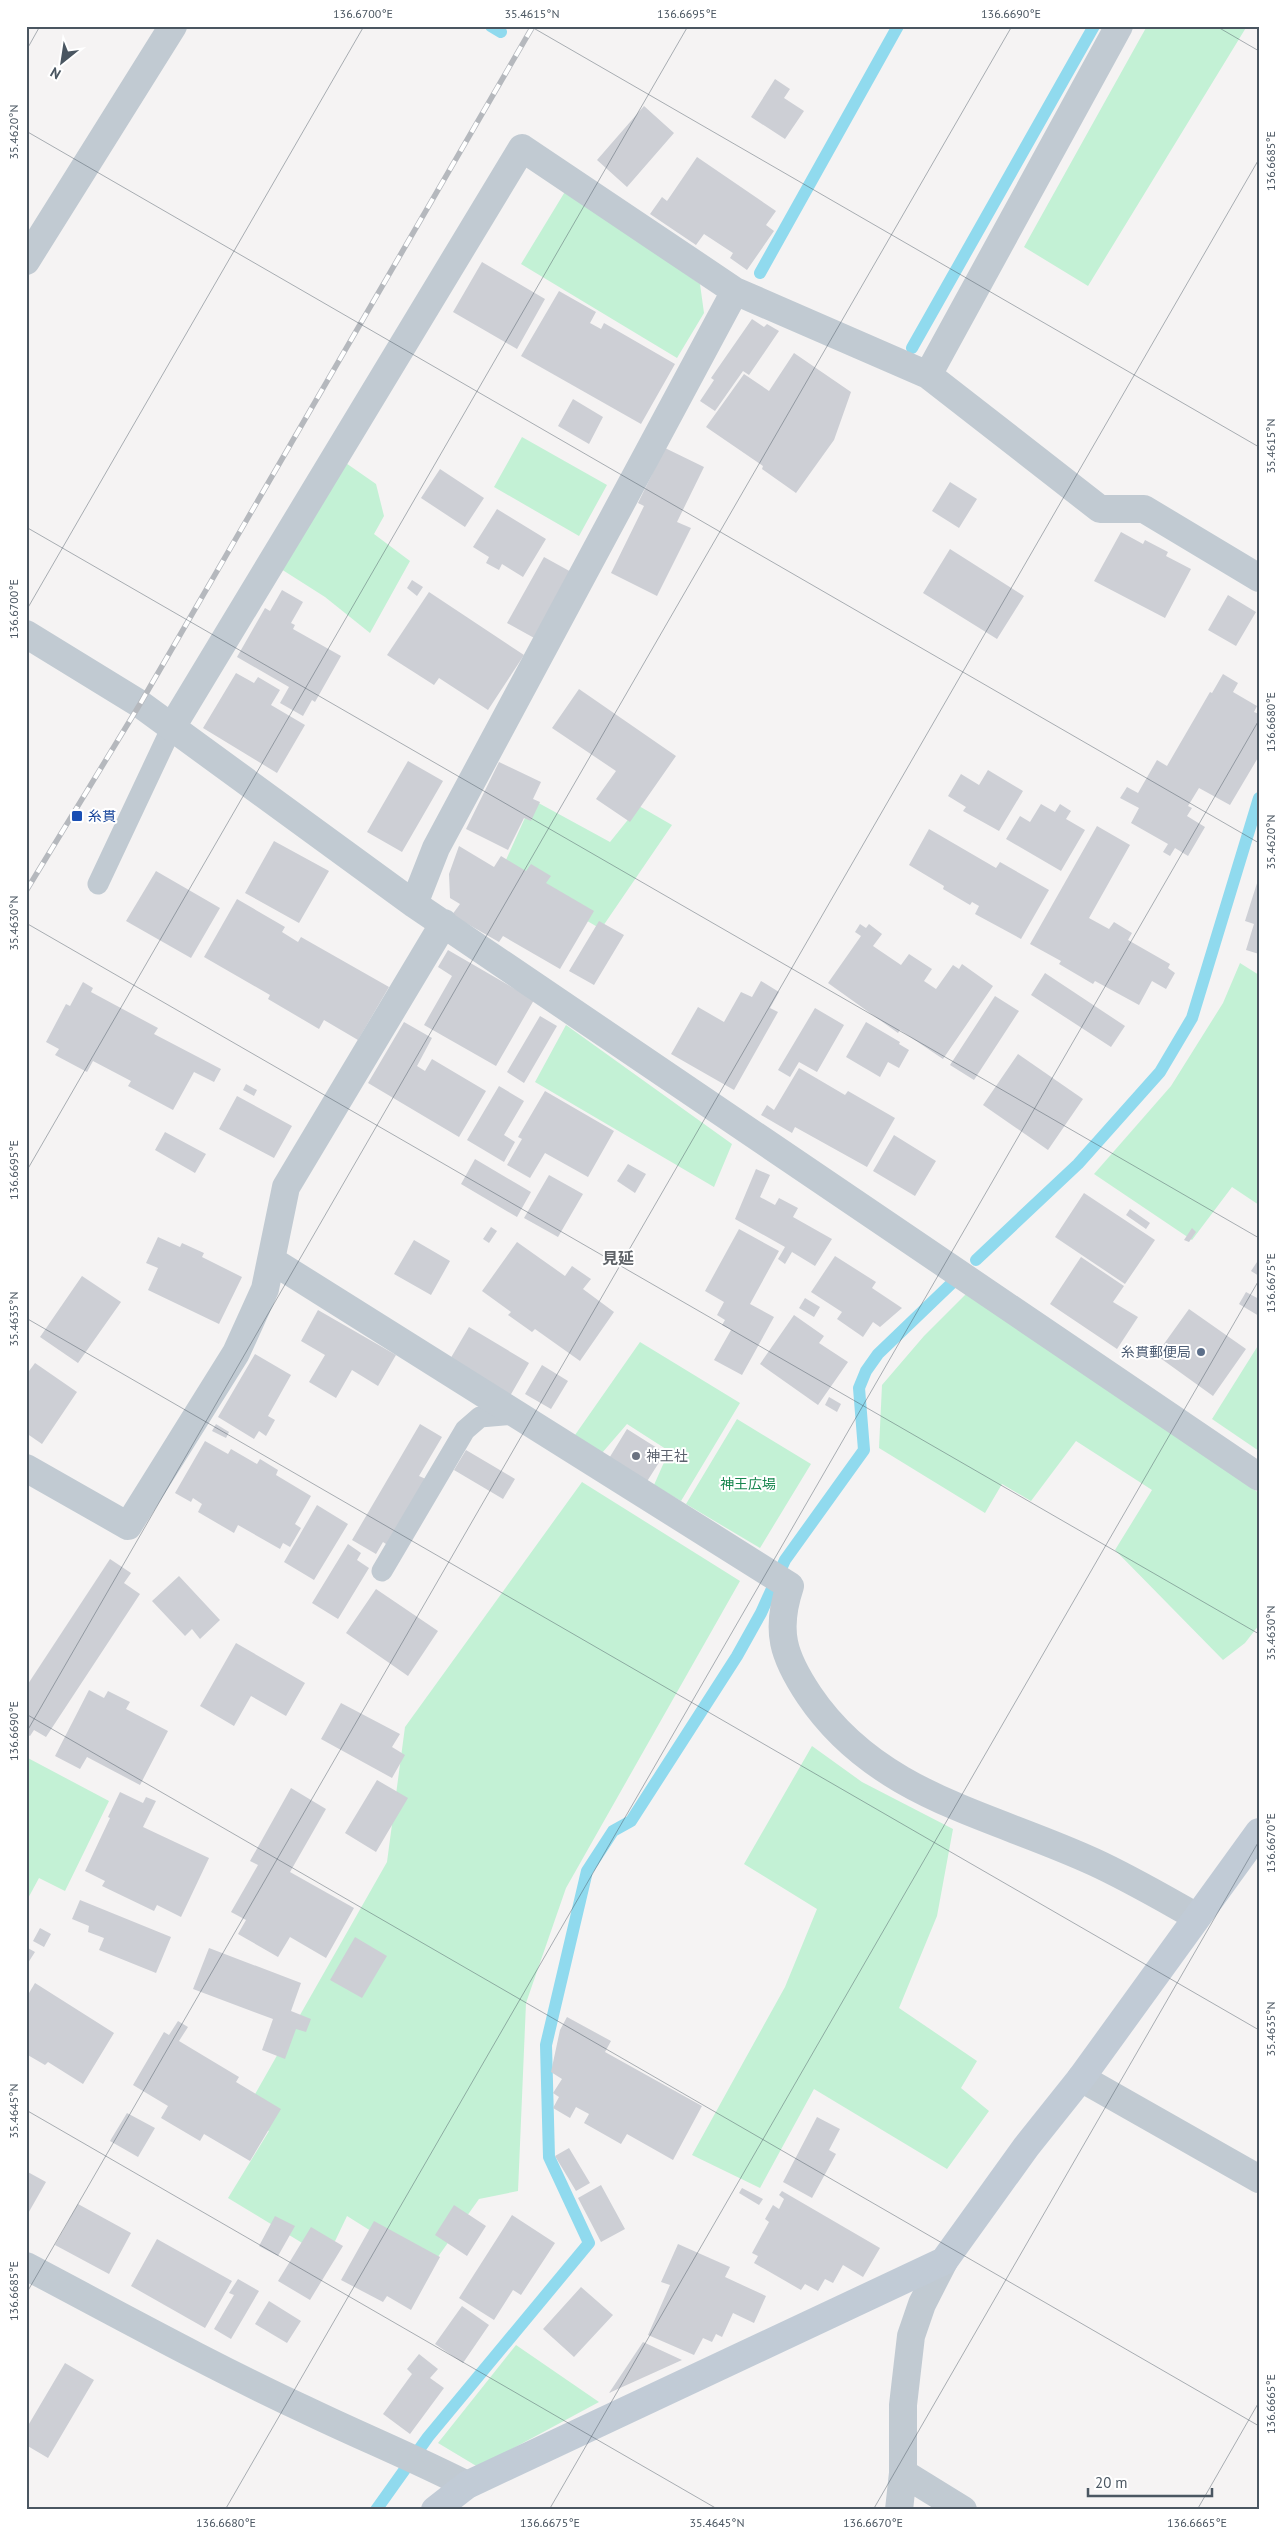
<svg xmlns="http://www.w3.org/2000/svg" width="1285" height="2536" font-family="'PT Sans','Noto Sans JP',sans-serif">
  <rect width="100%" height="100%" fill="#f5f3f3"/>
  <!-- green -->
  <path fill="#c3f1d5" d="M1147,26H1247L1088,286L1024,247Z
    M566,190L700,284L704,313L677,358L521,264Z
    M522,437L607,485L579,536L494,487Z
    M343,461L376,484L384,516L374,534L410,561L370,633L325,597L281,569Z
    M533,800L610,842L639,806L672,825L601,929L501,871Z
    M1240,963L1259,975V1205L1232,1187L1192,1240L1094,1174L1171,1086L1223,1003Z
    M566,1025L732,1144L714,1187L535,1082Z
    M968,1292L1259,1493V1625L1245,1643L1223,1660L1115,1550L1152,1490L1076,1441L1031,1501L1002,1484L985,1513L879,1448L882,1385L924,1336Z
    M640,1342L740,1403L681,1501L654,1485L669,1451L627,1424L602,1453L575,1435Z
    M1259,1344V1451L1212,1419Z
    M737,1419L811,1464L760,1548L686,1504Z
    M582,1482L740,1581L566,1888L526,2003L518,2191L479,2199L430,2268L347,2216L327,2258L228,2198L269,2131L242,2117L387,1862L405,1727Z
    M812,1746L862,1782L953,1829L937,1916L899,2008L977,2061L961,2088L989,2111L947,2169L814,2089L760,2188L692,2155L785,1987L817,1909L744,1864Z
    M26,1757L109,1801L65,1891L39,1878L26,1902Z
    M516,2345L599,2402L478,2467L438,2443Z"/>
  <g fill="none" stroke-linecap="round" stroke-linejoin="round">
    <!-- stream -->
    <path stroke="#90daee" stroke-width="12" d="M491,26L501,32
      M760,273L898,26
      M912,348L1094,26
      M976,1260L1078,1164L1160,1072L1192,1018L1259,798
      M376,2510L428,2437L589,2243L549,2157L546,2045L587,1871L613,1831L631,1821L737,1656L761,1613L785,1560L864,1450L859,1388L866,1371L878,1354L952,1283"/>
  </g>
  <!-- building -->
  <path fill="#cdcfd5" d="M775,79L790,89L784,98L804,111L785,139L751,117Z
    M644,106L674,133L627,187L597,160Z
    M697,157L776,211L766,225L774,231L747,270L730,258L733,253L704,234L696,245L650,214L662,197L667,201Z
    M482,262L545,299L517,349L453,312Z
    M559,291L596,312L590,323L601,329L604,323L675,364L641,424L521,356Z
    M752,319L764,327L767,324L779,331L749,375L743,371L715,411L700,401L714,380L711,378Z
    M794,353L851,392L834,440L796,493L762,469L763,466L706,427L744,374L769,391Z
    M573,399L603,417L589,444L558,426Z
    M665,448L704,467L677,522L691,528L657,596L611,573L644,506L638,503Z
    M440,469L484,498L465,527L421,498Z
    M950,482L977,499L959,528L932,511Z
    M497,509L546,539L523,577L502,564L499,570L486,563L489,557L473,547Z
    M1121,532L1143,544L1145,540L1168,552L1166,556L1191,569L1165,618L1094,581Z
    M950,549L1024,596L997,639L923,593Z
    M544,557L573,573L536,639L507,623Z
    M412,580L423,587L417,596L407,588Z
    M282,590L303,602L291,623L295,625L293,629L341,656L315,702L312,700L303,716L280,703L289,687L237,657L265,608L270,611Z
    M429,592L524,655L488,710L439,678L434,685L387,655Z
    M1228,595L1256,612L1236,646L1208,630Z
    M236,673L254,683L258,677L280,690L271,705L305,725L277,773L203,728Z
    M1223,674L1238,683L1233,692L1257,706L1254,712L1259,714V756L1230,805L1199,788L1188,806L1192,808L1187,816L1205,827L1188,856L1175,848L1170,856L1163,852L1168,844L1131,823L1139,808L1120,798L1127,787L1138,793L1157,760L1167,766L1210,692L1212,693Z
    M579,689L676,756L630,822L596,799L616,771L552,728Z
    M408,761L443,781L402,852L367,832Z
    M499,762L541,782L533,799L540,802L531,821L524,818L508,850L466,829Z
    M988,770L1023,791L999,831L963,811L966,807L948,796L961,774L979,785Z
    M1041,804L1055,812L1060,804L1071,811L1066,819L1085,830L1061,871L1006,839L1020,816L1030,822Z
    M1097,826L1130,845L1089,918L1109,929L1114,922L1132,933L1128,940L1170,964L1168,968L1175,973L1166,989L1152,981L1139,1005L1095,981L1093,984L1059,964L1061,961L1030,944Z
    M929,829L996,868L1000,862L1049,890L1021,939L975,914L979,906L972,902L970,905L943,889L944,886L909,865Z
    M274,841L329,871L299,923L245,893Z
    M459,846L494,867L501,856L526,871L531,864L551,876L546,883L594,911L560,969L503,936L499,942L452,915L460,904L450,898L449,874Z
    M156,871L220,908L191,958L126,921Z
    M1258,880H1259V954L1246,950L1254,924L1245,921Z
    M237,899L285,927L282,932L298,942L301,937L389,987L358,1040L324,1020L319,1029L268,999L270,995L204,957Z
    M599,921L624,935L594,985L569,971Z
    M860,924L866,928L869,924L882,934L873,946L901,965L909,954L932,969L924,981L936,989L953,965L959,969L962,964L993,986L943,1059L900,1030L898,1033L828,983L861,936L855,932Z
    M448,950L534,1000L496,1066L424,1025L452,976L438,967Z
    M1045,973L1125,1026L1111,1047L1031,995Z
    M761,981L779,992L770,1008L778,1012L734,1090L671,1054L698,1007L724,1022L741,992L752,997Z
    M83,982L93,988L91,992L158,1028L154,1034L221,1069L214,1082L194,1072L173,1110L128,1086L131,1081L93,1061L87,1072L55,1055L59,1049L46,1042L66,1004L70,1006Z
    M995,996L1019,1011L974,1080L950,1065Z
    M815,1008L844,1025L817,1072L799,1062L790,1077L778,1070Z
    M540,1016L557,1026L524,1083L507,1072Z
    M404,1022L432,1038L417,1066L425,1071L432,1059L486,1091L459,1137L368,1083Z
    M866,1022L900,1042L899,1044L909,1050L899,1068L888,1062L880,1077L846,1057Z
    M1018,1054L1083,1099L1048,1150L983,1105Z
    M799,1068L845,1095L848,1091L895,1118L867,1167L795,1127L792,1133L761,1115L767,1105L774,1110Z
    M246,1084L257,1090L254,1096L243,1090Z
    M499,1086L524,1101L504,1135L515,1142L504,1162L467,1140Z
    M545,1091L614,1131L588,1177L545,1153L530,1178L507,1165L522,1139L518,1137Z
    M237,1096L292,1126L274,1158L219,1129Z
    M165,1132L206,1154L195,1173L155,1150Z
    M894,1135L936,1161L915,1196L873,1171Z
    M475,1159L531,1192L517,1217L461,1184Z
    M628,1164L646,1174L635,1193L617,1181Z
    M756,1169L770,1175L760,1197L775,1205L779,1198L798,1208L793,1217L832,1239L815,1266L792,1252L785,1264L778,1259L785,1247L735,1219Z
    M549,1175L583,1194L558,1237L524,1218Z
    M1084,1193L1155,1240L1125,1284L1055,1237Z
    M1130,1209L1150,1223L1146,1229L1126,1215Z
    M491,1227L497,1231L489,1243L483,1239Z
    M1192,1228L1196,1232L1189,1242L1184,1240Z
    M739,1229L779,1251L750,1304L774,1317L742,1375L714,1360L731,1330L722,1325L725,1320L717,1315L724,1302L705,1291Z
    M158,1237L180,1247L182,1243L204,1253L202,1257L242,1277L219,1324L148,1290L158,1268L146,1263Z
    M414,1240L450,1261L431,1295L394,1274Z
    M517,1242L565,1276L572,1266L591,1279L583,1289L614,1312L580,1361L535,1329L532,1332L508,1315L511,1312L482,1291Z
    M835,1256L876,1282L872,1288L902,1308L880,1327L873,1322L863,1337L837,1319L842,1312L811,1292Z
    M1081,1257L1124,1286L1113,1302L1138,1317L1117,1349L1050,1304Z
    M1259,1259V1276L1251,1271Z
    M82,1276L121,1302L78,1363L40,1337Z
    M1246,1292L1259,1299V1316L1239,1304Z
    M805,1298L820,1307L814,1317L799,1308Z
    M1189,1309L1246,1349L1213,1396L1156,1355Z
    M318,1310L396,1355L378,1386L352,1370L336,1398L309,1382L325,1355L301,1341Z
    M794,1315L824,1336L819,1343L848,1362L818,1405L760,1364Z
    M469,1327L529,1363L510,1396L449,1361Z
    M255,1354L291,1375L268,1416L275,1420L266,1436L259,1431L254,1439L218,1417Z
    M35,1363L77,1392L42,1444L26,1433V1375Z
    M542,1365L568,1381L551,1409L525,1394Z
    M829,1397L841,1404L837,1412L825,1405Z
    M216,1424L229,1432L226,1438L212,1431Z
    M420,1424L442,1437L419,1476L428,1480L389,1546L383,1542L376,1554L352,1540Z
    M627,1429L665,1453L646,1483L608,1460Z
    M205,1441L228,1454L231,1449L257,1464L260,1459L278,1470L276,1475L311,1496L295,1524L301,1528L290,1547L283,1543L280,1549L238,1525L234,1533L198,1512L202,1504L193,1498L191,1502L175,1493Z
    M466,1450L515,1479L503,1499L454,1470Z
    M317,1505L348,1524L314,1580L284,1562Z
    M348,1544L361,1553L357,1560L369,1568L338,1619L312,1603Z
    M110,1559L131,1573L124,1583L140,1594L46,1737L34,1730L30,1736L26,1734V1687Z
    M179,1576L220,1620L200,1639L192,1629L185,1636L152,1601Z
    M376,1589L438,1631L408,1676L346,1633Z
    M236,1643L305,1683L286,1716L251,1696L234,1726L200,1706Z
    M89,1690L104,1698L108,1691L130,1702L126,1709L168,1731L140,1785L87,1757L80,1769L55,1756Z
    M341,1703L400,1734L392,1747L405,1755L392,1778L321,1739Z
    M377,1780L408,1798L376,1852L345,1833Z
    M291,1788L326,1809L290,1872L354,1908L326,1958L290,1937L278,1957L238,1934L246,1920L231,1912L258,1865L250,1861Z
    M120,1792L143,1803L146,1797L156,1801L143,1827L209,1858L181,1917L157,1905L154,1911L102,1886L105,1881L85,1871L110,1818L108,1817Z
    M80,1900L171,1937L156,1973L99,1950L104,1938L88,1932L89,1926L72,1919Z
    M40,1928L51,1934L44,1947L33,1941Z
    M355,1937L387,1956L362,1998L330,1980Z
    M26,1947L35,1952L26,1966Z
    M209,1948L301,1983L291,2011L311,2019L306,2032L296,2029L285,2059L262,2050L273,2019L193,1989Z
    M35,1983L114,2033L83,2084L48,2062L45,2065L26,2054V1998Z
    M567,2017L611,2041L605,2052L702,2106L673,2160L627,2134L621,2144L584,2123L589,2114L576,2107L570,2118L553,2108L559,2097L553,2093L562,2079L551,2072L560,2030Z
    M178,2021L188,2027L179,2041L239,2077L236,2082L281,2109L250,2161L204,2134L200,2141L161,2118L168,2106L133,2085L164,2032L169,2035Z
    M127,2113L155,2128L138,2157L110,2141Z
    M817,2117L840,2129L829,2150L836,2154L812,2198L783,2182Z
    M569,2148L590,2183L576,2191L555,2156Z
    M26,2171L46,2182L26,2217Z
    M601,2185L625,2229L601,2242L578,2198Z
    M742,2188L763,2199L759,2205L739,2193Z
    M782,2191L880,2248L863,2277L843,2265L833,2283L825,2279L818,2291L805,2284L801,2290L754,2263L758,2256L752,2253L769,2222L765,2219L773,2205L779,2209L784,2199L779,2195Z
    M78,2204L131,2233L109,2274L55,2245Z
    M454,2205L486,2226L467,2256L435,2235Z
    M512,2215L555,2243L521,2295L513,2290L494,2320L459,2298Z
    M275,2216L295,2226L278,2256L259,2246Z
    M374,2221L440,2257L411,2310L387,2296L383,2302L341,2280Z
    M311,2227L343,2246L310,2300L278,2281Z
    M157,2239L232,2281L205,2328L131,2286Z
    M678,2244L730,2267L725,2277L766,2296L754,2323L733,2313L722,2337L716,2334L712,2342L703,2338L694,2355L648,2335L670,2285L661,2282Z
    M238,2279L259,2291L231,2339L214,2329L234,2295L229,2293Z
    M581,2287L613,2315L574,2357L543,2329Z
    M269,2301L301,2321L287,2343L255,2324Z
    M462,2306L489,2325L463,2363L435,2344Z
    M643,2342L682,2360L609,2393Z
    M419,2354L438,2369L430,2378L444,2388L410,2434L383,2414L412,2374L407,2369Z
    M65,2363L94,2380L48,2458L26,2445V2429Z"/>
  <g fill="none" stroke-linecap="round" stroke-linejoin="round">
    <!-- service -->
    <path stroke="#c1cad2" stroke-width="21" d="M98,884L172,727
      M382,1571L465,1430L480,1417L516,1414"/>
    <!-- minor -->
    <path stroke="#c1cad2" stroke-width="28" d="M928,375L1119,26
      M26,634L140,704L414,904L1259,1477
      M172,727L522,148L735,291L928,375L1100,509H1144L1259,578
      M414,904L436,848L735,291
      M271,1260L790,1586C775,1631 783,1656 809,1695C877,1796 990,1814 1094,1862C1129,1878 1163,1898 1197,1917
      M26,1468L128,1526L236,1353L265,1289L286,1187L444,923
      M1081,2078L1259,2179
      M26,2266C119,2315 211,2366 306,2410C360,2436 414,2458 467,2485
      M903,2473L963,2510
      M899,2510L903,2473V2405L911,2336L922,2304L944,2261"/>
    <!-- tertiary -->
    <path stroke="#c1cad2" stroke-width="28" d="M26,261L173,26"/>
    <!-- secondary -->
    <path stroke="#c1cbd6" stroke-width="28" d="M435,2510L467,2485L944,2261L1026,2147L1081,2078L1259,1832"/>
    <defs>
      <path id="rail" d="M26,891L140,704L533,26"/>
    </defs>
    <!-- rail casing -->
    <use href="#rail" stroke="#b5b8bd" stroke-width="5.5"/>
    <!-- rail -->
    <use href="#rail" stroke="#fff" stroke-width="4" stroke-dasharray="11" stroke-linecap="butt"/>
  </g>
  <!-- ticks -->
  <path fill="none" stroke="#4a5661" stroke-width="1" stroke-opacity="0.45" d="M530,26L1259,447M1216,26L1259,51M26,51L40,26M26,131L1259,843M26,527L1259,1238M26,611L364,26M26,923L1259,1634M26,1172L688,26M26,1318L1259,2030M26,1714L1259,2426M26,1733L1012,26M26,2110L719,2510M26,2294L1259,159M26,2506L34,2510M225,2510L1259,720M549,2510L1259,1280M873,2510L1259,1841M1197,2510L1259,2402"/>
  <!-- markers -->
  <rect fill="#1a4fb4" stroke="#fff" stroke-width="2" x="71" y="810" width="12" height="12" rx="2.5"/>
  <circle fill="#5c6f8a" stroke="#fff" stroke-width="2" cx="1201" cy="1352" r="5"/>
  <circle fill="#6b7280" stroke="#fff" stroke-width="2" cx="636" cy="1456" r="5"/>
  <g text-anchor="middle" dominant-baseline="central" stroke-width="4" stroke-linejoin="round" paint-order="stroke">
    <!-- transit labels -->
    <g font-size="14" fill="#164399" stroke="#fff" text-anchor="start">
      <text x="88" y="816">糸貫</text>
    </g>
    <!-- service labels -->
    <g font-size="14" fill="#4e5e75" stroke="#fff" text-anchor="end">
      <text x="1191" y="1352">糸貫郵便局</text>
    </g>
    <!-- worship labels -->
    <g font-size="14" fill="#5b616d" stroke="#fff" text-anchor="start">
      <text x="646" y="1456">神王社</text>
    </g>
    <!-- park labels -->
    <g font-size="14" fill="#17864f" stroke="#fff">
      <text x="748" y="1484">神王広場</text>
    </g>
    <!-- quarter labels -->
    <g font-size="16" font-weight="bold" fill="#5f6368" stroke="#fff">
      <text x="618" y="1258">見延</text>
    </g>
  </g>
  <!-- border -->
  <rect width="1285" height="2536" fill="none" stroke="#ffffff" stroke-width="55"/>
  <!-- north arrow -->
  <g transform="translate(62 62) rotate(210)" stroke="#ffffff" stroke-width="4" paint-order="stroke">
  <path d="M0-4L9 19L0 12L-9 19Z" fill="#4a5661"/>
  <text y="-8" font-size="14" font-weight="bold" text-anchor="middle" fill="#4a5661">N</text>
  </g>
  <!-- scale -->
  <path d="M1088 2488v8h124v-8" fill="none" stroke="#4a5661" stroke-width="2.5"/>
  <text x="1095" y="2488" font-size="15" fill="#4a5661" stroke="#ffffff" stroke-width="4" paint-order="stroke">20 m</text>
  <rect x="28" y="28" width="1230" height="2480" fill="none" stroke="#4a5661" stroke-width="2"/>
  <g font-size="12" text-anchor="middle" fill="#4a5661">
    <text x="363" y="18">136.6700°E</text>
    <text x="532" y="18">35.4615°N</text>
    <text x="687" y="18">136.6695°E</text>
    <text x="1011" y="18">136.6690°E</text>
    <text transform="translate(14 132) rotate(-90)" y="4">35.4620°N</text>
    <text transform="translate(1271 161) rotate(-90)" y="4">136.6685°E</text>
    <text transform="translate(1271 446) rotate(-90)" y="4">35.4615°N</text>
    <text transform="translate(14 609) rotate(-90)" y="4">136.6700°E</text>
    <text transform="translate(1271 722) rotate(-90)" y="4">136.6680°E</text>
    <text transform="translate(1271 842) rotate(-90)" y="4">35.4620°N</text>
    <text transform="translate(14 923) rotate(-90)" y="4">35.4630°N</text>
    <text transform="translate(14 1170) rotate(-90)" y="4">136.6695°E</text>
    <text transform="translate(1271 1283) rotate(-90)" y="4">136.6675°E</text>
    <text transform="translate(14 1319) rotate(-90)" y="4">35.4635°N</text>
    <text transform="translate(1271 1633) rotate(-90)" y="4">35.4630°N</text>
    <text transform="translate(14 1731) rotate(-90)" y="4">136.6690°E</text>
    <text transform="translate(1271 1843) rotate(-90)" y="4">136.6670°E</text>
    <text transform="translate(1271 2029) rotate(-90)" y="4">35.4635°N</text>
    <text transform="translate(14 2111) rotate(-90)" y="4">35.4645°N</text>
    <text transform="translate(14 2291) rotate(-90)" y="4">136.6685°E</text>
    <text transform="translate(1271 2404) rotate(-90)" y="4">136.6665°E</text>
    <text x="226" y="2527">136.6680°E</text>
    <text x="550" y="2527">136.6675°E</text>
    <text x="717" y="2527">35.4645°N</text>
    <text x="873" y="2527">136.6670°E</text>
    <text x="1197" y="2527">136.6665°E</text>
  </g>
</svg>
